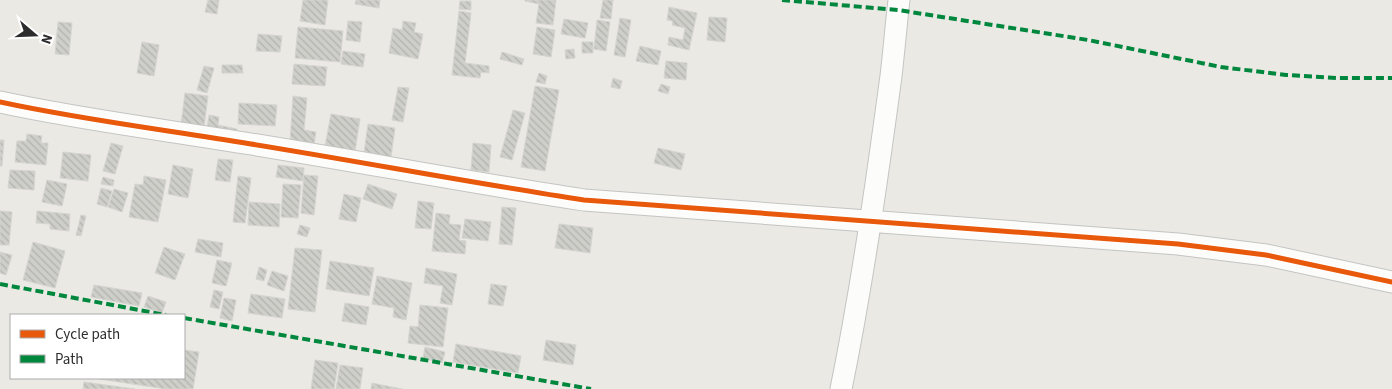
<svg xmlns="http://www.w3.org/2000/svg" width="1392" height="389" font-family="'Source Sans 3',sans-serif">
  <defs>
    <pattern id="building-back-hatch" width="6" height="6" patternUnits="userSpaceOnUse" patternTransform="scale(1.25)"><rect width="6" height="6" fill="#cfcfca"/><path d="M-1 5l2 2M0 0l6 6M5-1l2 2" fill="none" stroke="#b2b2ae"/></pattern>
  </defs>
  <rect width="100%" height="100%" fill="#eae9e4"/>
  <!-- building -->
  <path fill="url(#building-back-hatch)" stroke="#d5d4d0" d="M208,0H219L217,14L205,12Z
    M303,0H328L325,25L300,21Z
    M356,0H380L379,8L355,4Z
    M525,0H556L553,25L536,23L539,4L525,1Z
    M603,0H613L611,19L600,18Z
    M460,1H471V10L459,9Z
    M669,7L697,13L689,50L668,45L669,37L683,40L685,28L672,25L673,21L667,20Z
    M459,11L471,13L465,63L489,66V73L481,72L480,78L452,75Z
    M709,17L727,18L725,42L707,40Z
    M620,18L631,20L625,57L614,55Z
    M564,19L588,23L585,38L561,34Z
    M597,20L610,22L606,51L594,49Z
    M348,21L362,22L360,42L346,40Z
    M403,21L416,23L414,32L423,34L418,59L389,53L393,28L402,30Z
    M58,22L72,23L69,55L55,54Z
    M298,27L343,31L340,62L295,58Z
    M537,27L555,30L551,57L533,54Z
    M258,34L282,36L280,52L256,51Z
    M142,42L159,45L154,76L137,73Z
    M582,42H593V53H582Z
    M640,46L661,51L658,65L636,61Z
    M574,49L575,58L566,59L565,50Z
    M343,51L365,54L363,67L341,64Z
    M502,52L524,59L522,65L500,59Z
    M666,61L687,63L686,80L664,78Z
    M294,64L327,67L325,86L292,84Z
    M222,65H242L243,73H222Z
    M204,66L214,68L207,93L197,90Z
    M539,73L547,76L545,84L536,82Z
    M613,78L622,81L620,89L611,87Z
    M661,84L670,87L668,94L658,91Z
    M535,86L559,90L545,171L521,167Z
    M398,87L409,88L403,122L392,120Z
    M185,93L208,96L203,135L180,132Z
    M293,96L307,98L304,130L316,132L314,144L290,142Z
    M239,103L277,105L275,126L238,124Z
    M513,110L525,113L512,160L500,157Z
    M331,114L360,119L355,151L325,146Z
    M209,115L219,117L218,125L237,129L235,140L206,135Z
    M368,124L395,128L391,157L364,153Z
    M27,134L42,136L41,143H48L46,165L15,162L17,141H26Z
    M0,140H4L2,166H0Z
    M111,143L123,146L115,174L103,171Z
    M473,143L491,145L489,172L471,170Z
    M658,148L685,154L681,170L654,163Z
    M63,152L91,155L88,181L60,178Z
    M218,159L233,160L230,182L215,180Z
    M173,165L193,169L188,198L168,194Z
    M278,165L304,168L303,181L276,177Z
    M10,170L35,171L34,190L8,188Z
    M304,175L318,176L314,215L301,213Z
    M144,176L166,180L158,222L129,217L135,184L143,185Z
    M238,176L251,178L245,223L233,222Z
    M103,177L114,180L113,186L101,184Z
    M47,180L67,184L62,206L42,202Z
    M283,184L301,185L298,218L281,217Z
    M368,184L397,194L392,209L363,199Z
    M101,188L112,191L107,207L97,204Z
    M114,189L128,193L122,212L108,207Z
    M344,194L361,198L356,222L339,219Z
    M418,201L434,203L431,229L415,228Z
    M249,202L280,204L279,227L248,225Z
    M502,207L516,208L512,245L499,244Z
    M0,211L12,212L9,245H0Z
    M37,211L70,214L69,231L50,229V224L36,223Z
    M436,213L450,215L449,224L461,225L459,240L466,241L465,254L432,251Z
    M81,215L86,216L81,236L76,235Z
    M465,219L491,222L488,241L462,238Z
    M559,224L593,228L590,253L555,248Z
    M300,225L310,228L307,237L297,234Z
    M198,239L223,243L221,257L195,252Z
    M33,242L65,251L55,288L23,280Z
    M164,247L185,254L175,280L155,273Z
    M295,248L322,250L315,312L288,309Z
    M0,252L12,255L6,275L0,273Z
    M217,260L232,263L226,286L212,283Z
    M330,261L374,268L369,296L326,289Z
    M259,267L267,270L264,281L256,279Z
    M426,268L457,274L452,305L440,303L443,286L424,283Z
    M272,271L288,276L284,291L267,285Z
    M377,276L412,283L406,320L393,317L394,308L372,304Z
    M491,284L507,286L503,306L488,304Z
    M94,285L142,293L139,306L91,297Z
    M214,290L223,292L219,309L210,307Z
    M251,294L285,299L282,318L248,313Z
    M148,296L166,302L162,313L144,307Z
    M224,298L236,300L232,321L220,318Z
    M345,303L369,307L366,325L342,321Z
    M420,305L448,308L443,347L408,343L410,326L418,327Z
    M546,340L576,345L573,365L543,360Z
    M456,344L521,356L518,373L453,362Z
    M425,347L445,352L442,363L423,358Z
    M184,350L199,352L193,389H166L99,379L184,378Z
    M315,360L338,363L334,389H311Z
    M340,365L363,368L360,389H336Z
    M84,382L135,389H83Z
    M372,383L402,389H371Z"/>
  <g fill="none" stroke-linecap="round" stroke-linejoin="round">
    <defs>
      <path id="street" d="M0,102C83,120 167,130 251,144C362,162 473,183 584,200L1178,244L1266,255L1392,282
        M841,389C862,286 877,180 891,76C894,51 896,25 899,0"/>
    </defs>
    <!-- street casing -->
    <use href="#street" stroke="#c4c4c3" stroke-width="23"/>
    <!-- street -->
    <use href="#street" stroke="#fcfcfb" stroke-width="21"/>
    <!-- quiet -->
    <path stroke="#00873e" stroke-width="4" stroke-dasharray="8 4" stroke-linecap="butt" d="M782,0L898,10L1088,40L1221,67L1286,75L1337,78H1392
      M0,284L166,315
      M184,318L591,389"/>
    <defs>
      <path id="cycleway" d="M0,102C83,120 167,130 251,144C362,162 473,183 584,200L1178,244L1266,255L1392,282"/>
    </defs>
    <!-- cycleway casing -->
    <use href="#cycleway" stroke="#fff" stroke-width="8"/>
    <!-- cycleway -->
    <use href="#cycleway" stroke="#e8590c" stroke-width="5"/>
  </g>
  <!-- legend -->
  <rect x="10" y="314" width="175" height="65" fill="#ffffff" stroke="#ababab"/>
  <rect x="20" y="330" width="25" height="8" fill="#e8590c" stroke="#ababab"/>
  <text x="55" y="339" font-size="15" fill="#2d2d2d">Cycle path</text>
  <rect x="20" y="355" width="25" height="8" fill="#00873e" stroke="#ababab"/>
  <text x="55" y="364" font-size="15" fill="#2d2d2d">Path</text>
  <!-- north arrow -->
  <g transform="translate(35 35) rotate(109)" stroke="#ffffff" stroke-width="4" paint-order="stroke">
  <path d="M0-4L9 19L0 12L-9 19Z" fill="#2d2d2d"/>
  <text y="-8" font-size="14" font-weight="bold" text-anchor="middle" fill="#2d2d2d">N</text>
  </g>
</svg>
